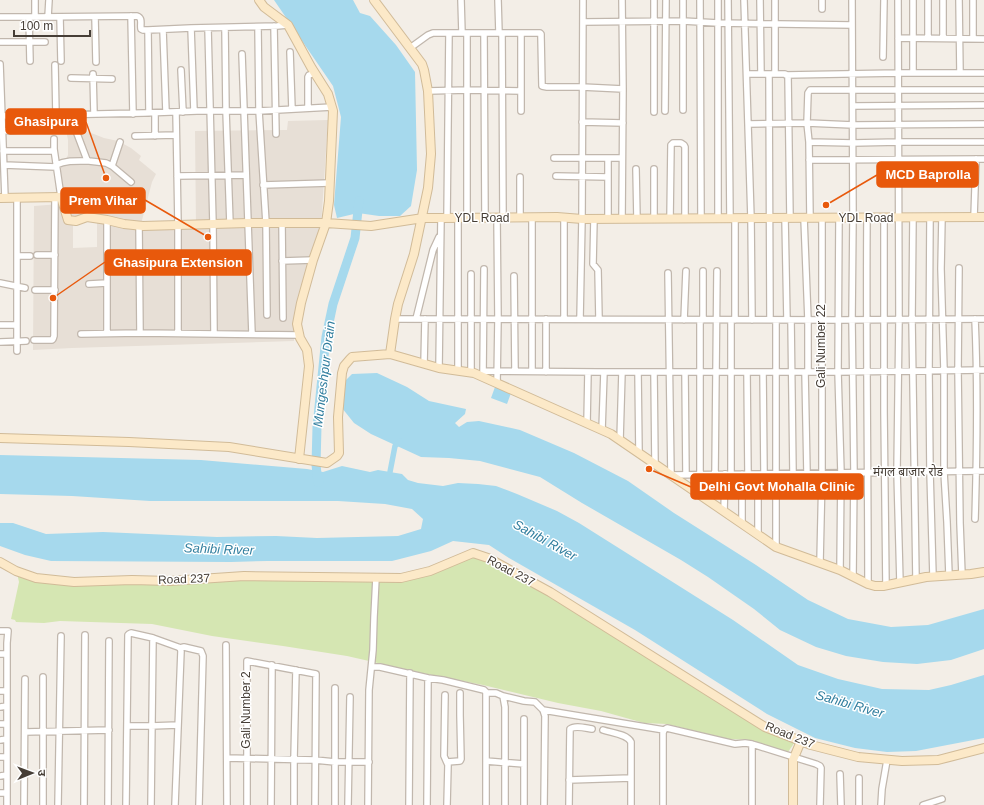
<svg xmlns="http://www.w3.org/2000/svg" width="984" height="805" font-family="Arial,'Noto Sans Devanagari',sans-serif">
  <rect width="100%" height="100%" fill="#f3eee7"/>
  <!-- residential -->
  <path fill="#e7dfd6" d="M328,120L321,226L294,329V341L72,348L33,350L34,206L60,204L73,222V248L97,247V221L196,227L195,131L287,130L288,121Z
    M74,127L81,129L104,138L118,141L131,148L141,156L139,160L156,174L152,182L141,224L70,219L56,173L64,164L68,155V140L66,130Z"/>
  <!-- green -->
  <path fill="#d5e6b2" d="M471,558H479L501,569L543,592L795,742L788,752L749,740L729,739L699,732L667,724L644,723L601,711L558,703L483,685L422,673L347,656L283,646L212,636L152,624L60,621L44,623L16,622L15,620L11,619L19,582L17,573L39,581L246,577L400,582L425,576Z"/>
  <!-- water -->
  <path fill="#a6d9ed" d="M274,0H353L360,13L370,16L396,45L415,72L417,170L411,206L400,216H379L358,213L337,218L334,205L341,117L333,86Z
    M377,373L407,387L429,401L466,409L465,414L455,423L459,427L467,422L479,421L520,430L574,453L628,481L674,513L756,565L808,600L848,619L891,627L928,625L984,609V649L951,660L917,664L883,662L846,656L816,647L780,630L754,609L708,577L681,560L582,503L540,477L480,461L449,458L421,457L371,434L354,423L342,408L344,382L352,374Z
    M495,387L511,393L507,404L491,398Z
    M0,455L201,460L307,469L323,472L342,466L370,472L378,470L402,474L408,480L418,483L443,486L458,483L478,484L496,486L517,494L557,511L579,523L733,620L798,665L838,679L882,689L929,690L951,685L984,675V738L916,751L887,752L855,748L815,738L767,714L635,630L509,558L489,545L453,541L431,551L392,561H267L231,562L51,561L25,555L0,546V523H13L46,534L103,532L217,537L276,536L317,538L398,536L421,529L423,519L412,509L385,504L338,501H150L72,496L0,494Z"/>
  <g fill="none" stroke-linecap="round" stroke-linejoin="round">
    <!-- canal -->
    <path stroke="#a6d9ed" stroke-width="5.5" d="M390,472L395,446L400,441"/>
    <!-- river -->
    <path stroke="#a6d9ed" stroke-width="9" d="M319,482H318L316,465L317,427L326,337L333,304L355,238L359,201"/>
    <defs>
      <path id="street" d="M35,0V17
        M461,0L462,33
        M498,0L499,33
        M622,0L623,89L622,219
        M654,0V112
        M683,0V110
        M700,0L701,219
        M728,0L730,219
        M744,0L751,218L752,320
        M760,0L761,74
        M775,0V74
        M822,0V9
        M852,0L853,218L852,320L854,473L853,576
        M898,0L899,320L897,472L900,583
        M913,0V73
        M928,0V38
        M959,0L960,73
        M973,0V39
        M131,16L133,114
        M0,17H35L137,16C143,18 140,24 141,29L143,30H148L191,28L277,26L288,25
        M29,17L30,61
        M48,17L49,0
        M60,17L61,61
        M95,17L96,62
        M583,22L683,21L718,23L852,25
        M274,26L276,134
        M258,27L259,111L266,223L267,315
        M191,28L194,111
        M208,28L213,224L214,333
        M225,28L226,111L230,224
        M148,30L149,113
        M163,30L166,112
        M484,33L485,218
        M502,33L503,218
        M521,33V111
        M898,38L984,39
        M943,38V0
        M0,42H45
        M410,48L428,35L433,33H540L541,34V37L542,86L547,87H582L623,89
        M290,52L292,109
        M242,54L252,334
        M883,57L884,0
        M0,64L5,198
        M55,65L56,115
        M181,70L183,112
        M93,74L94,114
        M747,74H785L787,75L788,76L790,218
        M769,74L770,320
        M786,75L899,73H984
        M71,78L112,79
        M428,91L468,90L521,91
        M853,106L984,105
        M308,108V77L309,75L315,73
        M665,111L666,0
        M176,112L178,224V333
        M155,113V136
        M70,115L87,160L89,161L106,163L112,166L131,182
        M2,116L144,113L197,111H259L332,107
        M582,122L623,123
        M748,124L807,123L853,125L984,124
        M3,131L41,129
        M135,136L176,135
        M54,139V149L61,197
        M809,142L853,143L899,142H984
        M3,151H54
        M554,158H622
        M809,160L984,159
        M4,165L56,167
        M56,165C67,160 77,161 89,161
        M112,166L120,142
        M636,169L637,219
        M177,176L246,175
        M556,176L608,177
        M520,177V217
        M263,185L330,183
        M532,217V371
        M884,217V412L886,586
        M913,217L912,320L916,579
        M930,217L929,371L930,472L933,576
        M942,217L941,269L944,370V472L947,522L949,575
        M974,217L976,159
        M447,218L449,33
        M467,218V33
        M564,218V319
        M735,218V320
        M785,218L787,320
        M804,218L808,320V372
        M810,218L809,142L807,123L808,93L810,90H984
        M839,218L838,372L841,473L840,570
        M867,218C866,340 868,462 868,584
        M594,219L593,264L598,270L599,319
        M608,219V158
        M654,219V169
        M670,219L671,145L673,143H681L684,145L685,147V219
        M718,219V0
        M107,220V333
        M282,223L283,318
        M139,225L140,333
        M37,255H55
        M17,256H30
        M282,261L313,260
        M959,268L958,370L960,523L962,575
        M703,271V320
        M668,273L671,475L984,471
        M514,276L515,371
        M0,283L25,288
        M89,284L107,283
        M35,290H55
        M395,319L839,320L984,319
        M416,319L433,250L439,237
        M580,319L582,219L583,0
        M684,320L686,271
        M700,320V475
        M731,320V474
        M791,320L793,473
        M0,325H17
        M81,334L140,333L299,335
        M34,340H52L53,339L54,336L55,197
        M0,342L26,341
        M17,351V198
        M424,364L425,319
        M439,368L441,218
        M458,371V218
        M483,371L597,372H838L984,370
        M471,372V274
        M546,372V319
        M638,372L639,453
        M654,372L655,464
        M685,372L686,475
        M747,372L748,474
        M763,372L764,473
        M805,372L807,473
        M483,374L484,269
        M497,383L498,319L497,218
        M587,423L588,372
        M602,430L604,372
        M620,440L622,372
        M715,474L717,271
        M742,474V523
        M708,475L709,501
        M724,511L725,474
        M975,519C977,453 978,386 975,319
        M758,534V474
        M776,547V320
        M820,562L822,473V218
        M0,631H8L7,643V805
        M226,645L227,805
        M180,648L184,647L201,651L203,656L199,805
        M0,654H7
        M372,667H380L428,678L427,805
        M43,677V805
        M428,678L443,680L484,690L486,692V693H496L503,696L505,707V805
        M335,688V805
        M0,691H7
        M486,693V805
        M445,695L444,756L448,765L447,805
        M503,696L524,701L535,702L543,710L545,716L544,805
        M0,707L7,706
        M543,710L664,730
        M0,724H7
        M127,726H151L178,725
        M603,730C612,733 627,734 631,742V805
        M25,732L109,730
        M0,740L7,739
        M0,757H7
        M227,758L315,760L335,762H369
        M486,761L524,764
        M447,762L460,761L461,759L460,715V693
        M840,774L841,805
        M0,776L7,775
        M859,778V805
        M569,780L631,778
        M0,793H7
        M24,805L25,679
        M58,805L61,636
        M84,805L85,635
        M108,805L109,641
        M126,805L128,635L129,634L131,633L153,638
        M151,805L153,638L178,647L180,648L181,651L175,805
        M247,805V661L316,674L315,805
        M271,805L272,665
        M294,805V759L296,670
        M348,805L350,697
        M368,805L369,690L373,650L374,617L376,578
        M409,805L410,673
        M524,805V719
        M569,805L570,729C575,725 585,728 592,729
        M663,805V733L664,730L667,728L735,744L745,743L752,744
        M752,805V744L816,764L820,766L821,768L820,805
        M881,805L882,789L887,760
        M923,805L942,799"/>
      <path id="secondary" d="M259,0L264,7L288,25L311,67L328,94L333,111L329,201L326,223L313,260L301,303L297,324L300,338L307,350L309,366L299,459
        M374,0L422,64L424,70L428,91L431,154L428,188L414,254L398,304L395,319L390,354
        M0,198L61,197L68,220L76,221L87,217L107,220L124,224L143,226L248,223H326L371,226L423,218H441L557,217L582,219L984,217
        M0,438L129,442L229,447L327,463L337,456L339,453L338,417L342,373L344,366L350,359L352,357L390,354L439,368L474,373L611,434L776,547L840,570L868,584L875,586H883L926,577L971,574L984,572
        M0,562L16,571L36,578L74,582L132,580L170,581L244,576L401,578L430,571L473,553L488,558L550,592L765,727L811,745L858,757L902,761L938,760L984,748
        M793,805V760L801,741"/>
    </defs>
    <!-- street casing -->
    <use href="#street" stroke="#c1b7ad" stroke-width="8"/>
    <!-- secondary casing -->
    <use href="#secondary" stroke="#d1bb98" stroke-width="10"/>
    <!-- street -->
    <use href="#street" stroke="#fff" stroke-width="5.5"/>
    <!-- secondary -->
    <use href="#secondary" stroke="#fce9c8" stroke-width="8"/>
  </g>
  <g text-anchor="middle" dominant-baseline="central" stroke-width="3" stroke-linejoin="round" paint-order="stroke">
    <!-- street labels -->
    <g font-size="12" fill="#463e36" stroke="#fff">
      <text x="482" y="218">YDL Road</text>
      <text x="866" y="218">YDL Road</text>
      <text transform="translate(821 346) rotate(-90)">Gali Number 22</text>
      <text x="908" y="472">मंगल बाजार रोड</text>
      <text transform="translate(511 571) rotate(28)">Road 237</text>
      <text transform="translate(184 579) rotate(-2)">Road 237</text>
      <text transform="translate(246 710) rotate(-90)">Gali Number 2</text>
      <text transform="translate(790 735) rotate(22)">Road 237</text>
    </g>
    <!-- water labels -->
    <g font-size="13" font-style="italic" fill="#307e9e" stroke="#fff">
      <text transform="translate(324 374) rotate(-83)">Mungeshpur Drain</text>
      <text transform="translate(545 540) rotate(29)">Sahibi River</text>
      <text transform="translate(219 549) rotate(2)">Sahibi River</text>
      <text transform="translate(850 704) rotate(16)">Sahibi River</text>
    </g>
  </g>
  <!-- callouts -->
  <path fill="none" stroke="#e8590c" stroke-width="1.5" d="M106 178L86 122M826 205L877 175M208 237L145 200M53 298L105 262M649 469L691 487"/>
  <g fill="#e8590c" stroke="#fff" stroke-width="1.5">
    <circle cx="106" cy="178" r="4"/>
    <circle cx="826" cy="205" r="4"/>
    <circle cx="208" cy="237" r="4"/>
    <circle cx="53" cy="298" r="4"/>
    <circle cx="649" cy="469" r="4"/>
  </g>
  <g fill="#e8590c" stroke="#e8590c" stroke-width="1.5">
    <rect x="6" y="109" width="80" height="25" rx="4"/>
    <rect x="877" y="162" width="101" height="25" rx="4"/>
    <rect x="61" y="188" width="84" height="25" rx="4"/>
    <rect x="105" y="250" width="146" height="25" rx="4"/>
    <rect x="691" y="474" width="172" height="25" rx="4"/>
  </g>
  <g font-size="13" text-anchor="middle" font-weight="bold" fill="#fff">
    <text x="46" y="126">Ghasipura</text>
    <text x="928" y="179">MCD Baprolla</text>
    <text x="103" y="205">Prem Vihar</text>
    <text x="178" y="267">Ghasipura Extension</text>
    <text x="777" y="491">Delhi Govt Mohalla Clinic</text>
  </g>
  <!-- north arrow -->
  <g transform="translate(32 773) rotate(89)" stroke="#ffffff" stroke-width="3" paint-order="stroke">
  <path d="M0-3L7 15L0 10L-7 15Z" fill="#463e36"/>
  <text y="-6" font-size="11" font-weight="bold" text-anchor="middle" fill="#463e36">उ</text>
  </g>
  <!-- scale -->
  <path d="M14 30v6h76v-6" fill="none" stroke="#463e36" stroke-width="2"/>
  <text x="20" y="30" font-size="12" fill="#463e36" stroke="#ffffff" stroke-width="3" paint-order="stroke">100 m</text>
</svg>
